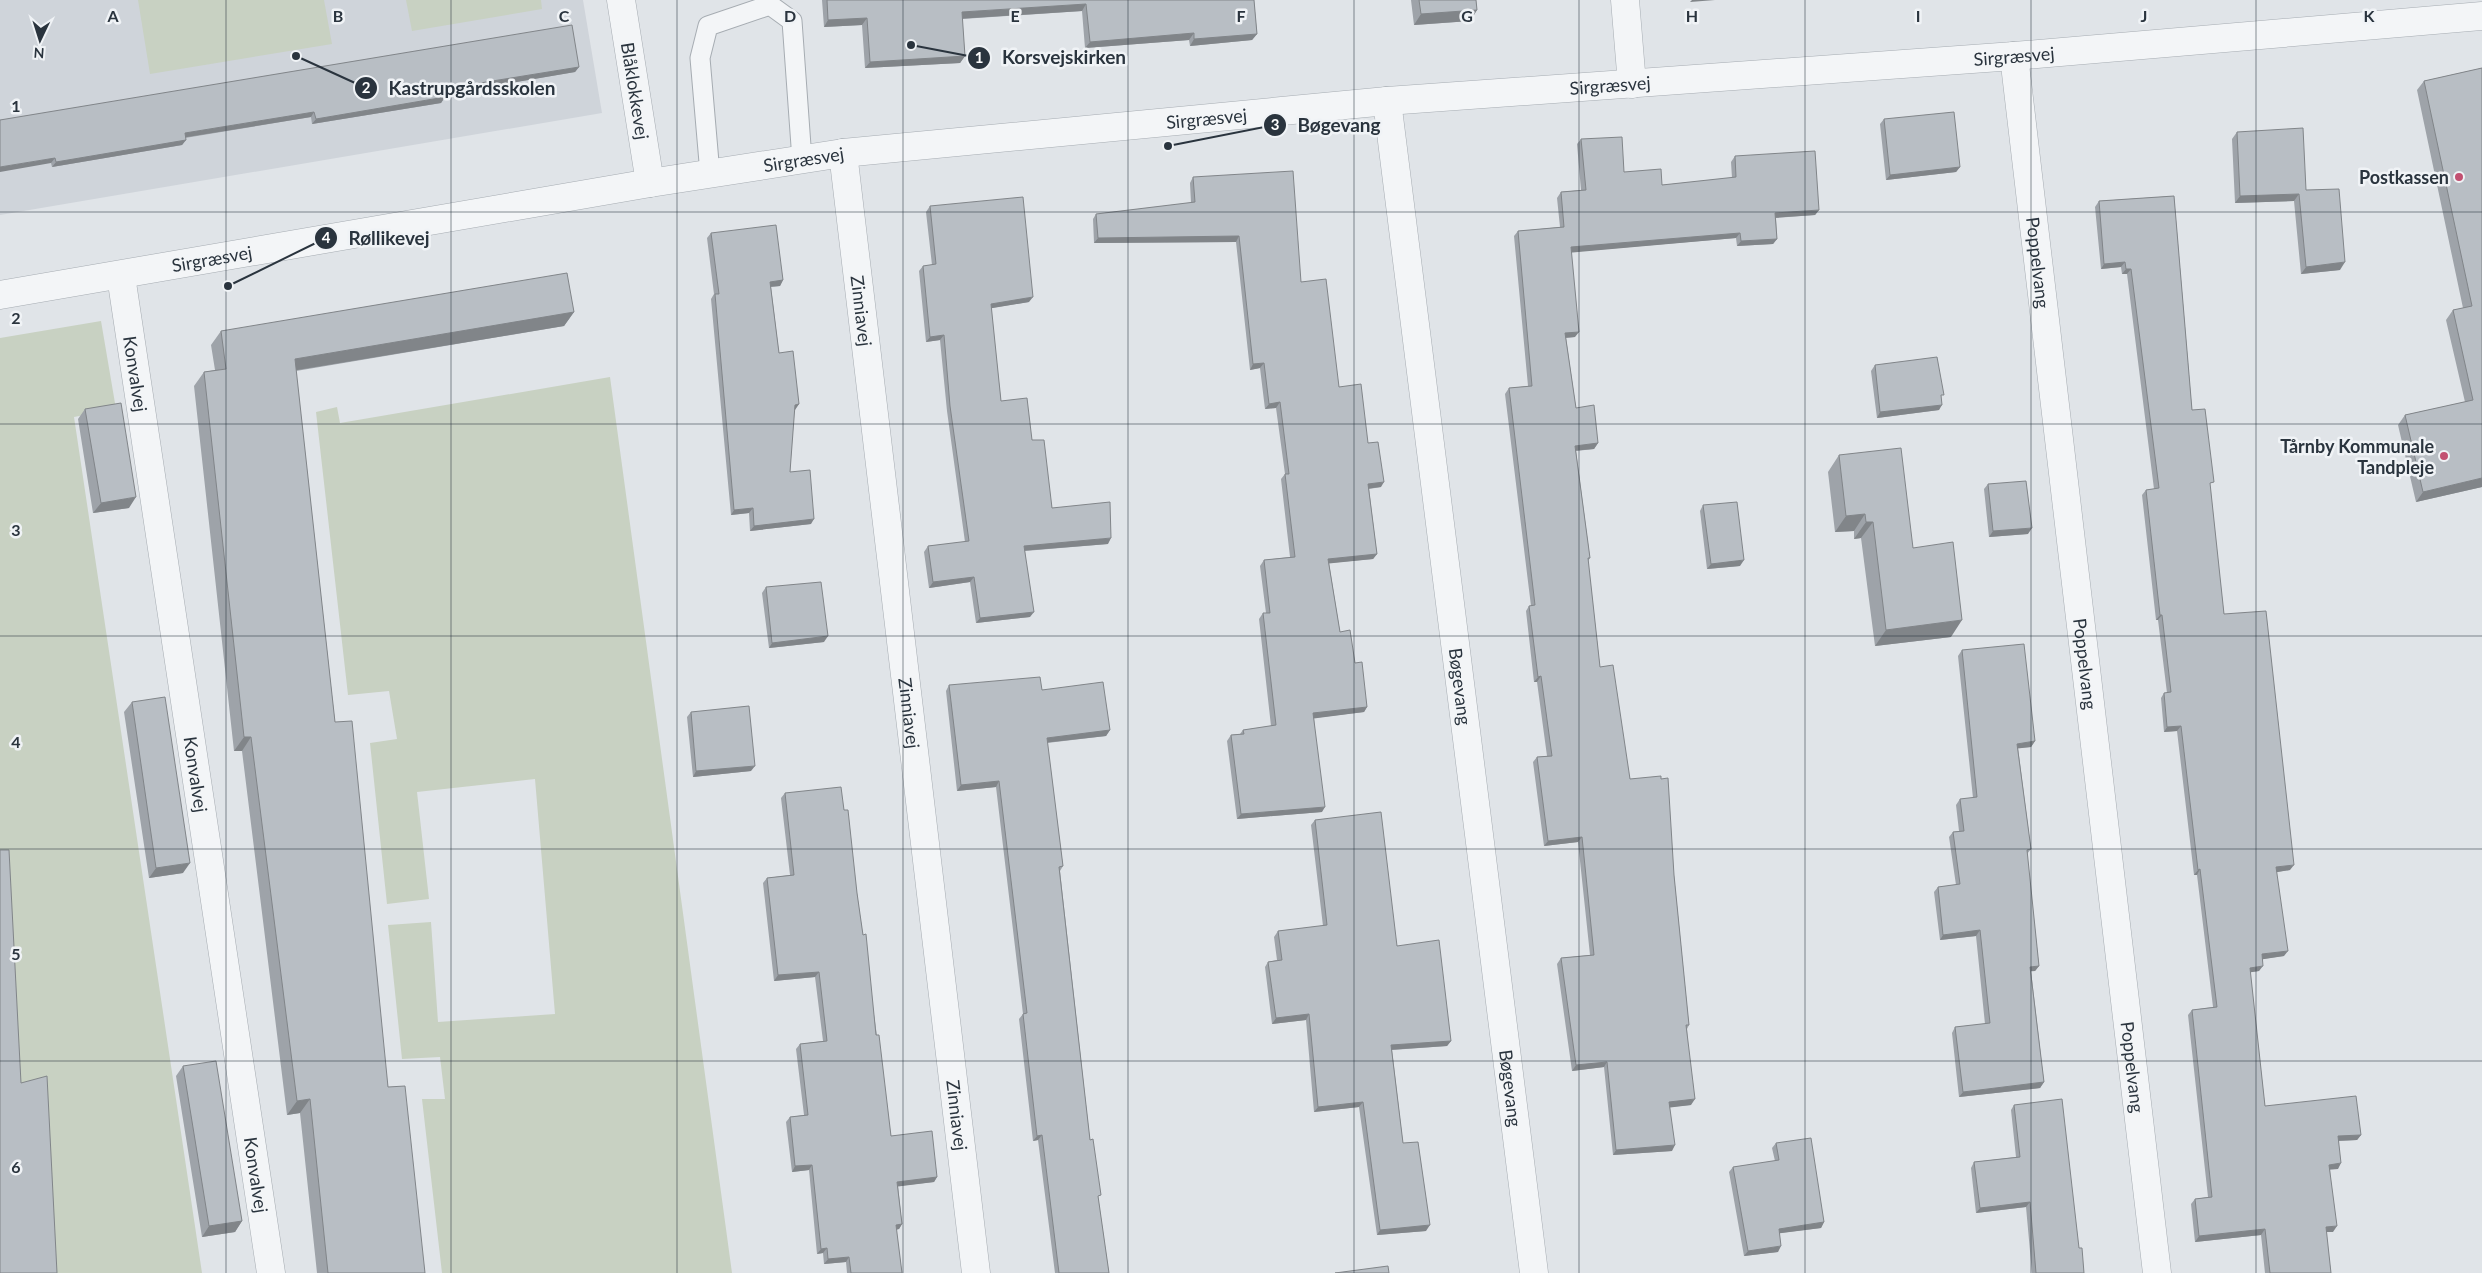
<svg xmlns="http://www.w3.org/2000/svg" width="2482" height="1273" font-family="Lato,sans-serif">
  <rect width="100%" height="100%" fill="#e0e4e8"/>
  <!-- built -->
  <path fill="#cfd4da" d="M0,0H583L602,113L0,215Z"/>
  <!-- green -->
  <path fill="#c8d1c2" d="M138,0H324L332,44L150,74Z
    M406,0H541L542,9L412,31Z
    M101,321L116,409L74,417L202,1273H49L13,1088L0,860V338Z
    M610,377L732,1273H442L422,1099H445L440,1057L402,1059L388,925L431,922L438,1022L555,1014L535,779L417,792L429,899L387,904L370,743L397,739L389,691L348,695L316,412L337,407L340,423Z"/>
  <g fill="none" stroke-linecap="round" stroke-linejoin="round">
    <defs>
      <path id="service" d="M710,174L700,58L708,26L770,5L792,21L802,160"/>
      <g id="minor">
        <path id="s1" d="M621,0L650,183"/>
        <path d="M1625,0L1632,84"/>
        <path id="s2" d="M2014,56L2157,1273"/>
        <path id="s3" d="M1387,101L1534,1273"/>
        <path id="s4" d="M843,153L976,1273"/>
        <path id="s5" d="M121,276L271,1273"/>
      </g>
      <g id="tertiary">
        <path id="s6" d="M0,295L650,183L843,153L1387,101L2014,56L2482,16"/>
      </g>
    </defs>
    <!-- service casing -->
    <use href="#service" stroke="#a6acb2" stroke-width="21"/>
    <!-- minor casing -->
    <use href="#minor" stroke="#a6acb2" stroke-width="29"/>
    <!-- tertiary casing -->
    <use href="#tertiary" stroke="#a6acb2" stroke-width="29"/>
    <!-- service -->
    <use href="#service" stroke="#f3f5f7" stroke-width="19"/>
    <!-- minor -->
    <use href="#minor" stroke="#f3f5f7" stroke-width="28"/>
    <!-- tertiary -->
    <use href="#tertiary" stroke="#f3f5f7" stroke-width="28"/>
  </g>
  <!-- wall -->
  <path fill="#9ea3a9" d="M822,0H1254L1257,34L1252,40L1190,46L1189,40L1085,48L1082,11L962,19L965,56L960,63L865,68L862,25L824,27Z
    M1411,0H1476L1477,10L1470,21L1414,25Z
    M579,67L575,72L444,94L445,97L441,103L312,124L311,117L185,138L186,140L182,145L52,167L51,163L0,120Z
    M2482,68V487L2416,502L2398,425L2405,415L2465,402L2446,320L2453,310L2463,308L2417,90L2424,81Z
    M1884,119L1960,167L1956,172L1886,180L1880,124Z
    M2237,132L2306,190L2340,270L2301,274L2294,201L2235,203L2232,139Z
    M1581,139L1624,172L1662,185L1732,178L1731,162L1735,156L1819,210L1815,215L1776,218L1777,239L1773,244L1737,246L1736,238L1571,252L1575,337L1566,338L1576,408L1598,443L1594,449L1576,451L1590,558L1588,561L1600,667L1630,779L1674,875L1689,1025L1687,1029L1691,1105L1670,1107L1672,1151L1613,1155L1604,1067L1572,1071L1557,964L1561,958L1590,955L1578,842L1544,846L1533,762L1537,757L1547,756L1537,682H1534L1526,611L1529,606H1531L1505,394L1509,388L1528,386L1514,236L1518,231L1560,227L1557,198L1561,192L1581,190L1577,144Z
    M1193,177L1301,282L1339,387L1368,443L1381,487L1369,489L1377,554L1373,559L1329,563L1340,632L1355,663L1367,707L1364,712L1314,718L1322,812L1237,819L1227,741L1231,735L1240,734L1243,730L1271,726L1259,619L1263,613H1266L1260,566L1264,560L1290,557L1281,479L1285,474L1276,408L1265,409L1260,368L1250,370L1236,242L1094,243L1093,219L1096,214L1191,203L1190,183Z
    M2174,196L2192,410L2210,488L2224,614L2290,870L2276,872L2284,956L2262,959L2259,971L2250,972L2265,1106L2361,1135L2357,1140L2339,1141L2338,1169H2330L2333,1232H2326L2331,1273H2265L2261,1235L2195,1242L2191,1204L2195,1199L2208,1197L2188,1015L2192,1010L2213,1007L2197,875H2194L2177,731L2164,732L2161,698L2164,693H2167L2158,620H2156L2142,495L2146,490L2154,489L2127,274H2122L2121,267L2101,269L2095,207L2099,201Z
    M930,206L1029,302L991,308L1001,401L1032,440L1052,508L1108,544L1025,551L1030,617L976,623L970,582L929,588L924,552L928,546L965,542L947,411L940,340L926,342L919,271L923,266L932,265L926,212Z
    M711,233L783,280L780,286L771,287L779,353L799,404L794,410L790,472L811,524L750,531L749,513L731,515L711,299L714,294L707,238Z
    M574,312L564,326L296,371L335,722L388,1087L425,1273H317L300,1113L287,1115L242,751H234L194,386L204,372L215,370L211,345L221,331Z
    M1875,365L1941,398L1939,410L1877,418L1871,371Z
    M85,409L129,508L93,513L78,419Z
    M1839,455L1913,548L1951,637L1875,646L1861,538L1854,539V531L1835,532L1828,472Z
    M1988,484L2028,534L1989,537L1984,489Z
    M1703,505L1740,566L1707,569L1700,511Z
    M766,587L824,642L769,648L762,593Z
    M1962,650L2035,741L2031,747L2018,748L2031,849L2027,854L2039,966L2035,971H2031L2044,1082L2040,1088L1959,1097L1952,1033L1955,1027L1985,1024L1976,936L1940,940L1934,892L1938,887L1956,885L1949,837L1953,832L1959,831L1956,805L1960,799L1973,798L1958,656Z
    M949,685L1042,690L1110,730L1106,736L1047,743L1063,866L1060,871L1090,1140L1109,1273H1055L1038,1140L1033,1141L1019,1019L1023,1014L996,787L957,791L946,691Z
    M132,702L183,873L149,878L124,712Z
    M691,712L751,771L693,777L687,717Z
    M785,793L844,810L857,893L891,1136L937,1177L934,1182L898,1186L902,1224L899,1229L896,1230L902,1273H847L846,1262L824,1264L823,1253L817,1254L809,1170L792,1172L786,1122L790,1117L804,1115L796,1049L800,1044L823,1041L815,977L774,981L763,883L767,878L790,875L781,798Z
    M1315,820L1397,946L1451,1041L1447,1046L1392,1050L1403,1143L1426,1231L1377,1235L1359,1107L1314,1112L1306,1020L1272,1024L1265,967L1268,962L1277,960L1274,937L1278,931L1323,926L1311,825Z
    M183,1066L242,1221L235,1232L202,1237L176,1076Z
    M2014,1105L2079,1248L2084,1273H2032L2026,1207L1976,1213L1971,1168L1974,1162L2016,1157L2011,1110Z
    M1776,1143L1824,1222L1821,1228L1780,1233L1778,1252L1744,1256L1729,1172L1733,1167L1775,1161L1772,1148Z"/>
  <!-- shaded-wall -->
  <path fill="#818589" d="M1692,0H1715L1690,2Z
    M1086,4L1082,11L957,19L962,12Z
    M1477,10L1470,21L1414,25L1421,14Z
    M867,18L862,25L824,27L828,20Z
    M1194,33L1189,40L1085,48L1090,42Z
    M1257,34L1252,40L1190,46L1194,39Z
    M965,56L960,63L865,68L870,62Z
    M579,67L575,72L440,95L443,89Z
    M445,97L441,103L312,124L316,119Z
    M314,112L311,117L181,138L185,133Z
    M186,140L182,145L52,167L56,162Z
    M55,158L51,163L0,172V167Z
    M1960,167L1956,172L1886,180L1890,175Z
    M2299,194L2294,201L2235,203L2240,196Z
    M1819,210L1815,215L1771,218L1775,213Z
    M1740,233L1736,238L1567,253L1571,247Z
    M1239,236L1236,242L1094,243L1098,238Z
    M1777,239L1773,244L1737,246L1741,241Z
    M2125,262L2121,267L2101,269L2104,264Z
    M2345,262L2340,270L2301,274L2306,267Z
    M2126,269H2131L2127,274H2122Z
    M783,280L780,286L767,287L770,282Z
    M1033,297L1029,302L987,309L991,304Z
    M574,312L564,326L285,372L295,359Z
    M1579,332L1575,337L1562,338L1565,333Z
    M944,335L940,340L926,342L930,337Z
    M1264,363L1260,368L1250,370L1253,364Z
    M1280,402L1276,408L1265,409L1269,404Z
    M799,404L795,410H791L795,405Z
    M1942,405L1939,410L1877,418L1880,412Z
    M1598,443L1594,449L1571,451L1575,446Z
    M2482,478V487L2416,502L2423,492Z
    M1384,482L1381,487L1365,489L1368,484Z
    M136,497L129,508L93,513L101,503Z
    M753,508L749,513L731,515L734,510Z
    M1865,514L1854,531L1835,532L1846,516Z
    M814,519L811,524L750,531L754,526Z
    M1866,522H1873L1861,538L1854,539Z
    M2032,528L2028,534L1989,537L1993,531Z
    M1111,538L1108,544L1020,551L1024,546Z
    M1377,554L1373,559L1324,564L1328,559Z
    M1744,560L1740,566L1707,569L1711,564Z
    M974,577L970,582L929,588L933,582Z
    M1034,612L1030,617L976,623L980,618Z
    M2160,615H2162L2158,620H2156Z
    M1962,620L1951,637L1875,646L1886,630Z
    M828,636L824,642L769,648L772,643Z
    M1541,676L1537,682H1534L1538,677Z
    M1367,707L1364,712L1310,719L1313,713Z
    M2181,726L2177,731L2164,732L2167,727Z
    M1110,730L1106,736L1043,743L1047,738Z
    M244,737H251L242,751H234Z
    M2035,741L2031,747L2013,749L2017,744Z
    M755,766L751,771L693,777L696,771Z
    M999,781L996,787L957,791L961,785Z
    M1325,807L1322,812L1237,819L1241,814Z
    M1582,837L1578,842L1544,846L1548,841Z
    M190,863L183,873L149,878L156,868Z
    M2294,865L2290,870L2272,873L2276,867Z
    M2200,869L2197,875H2194L2198,870Z
    M1980,930L1976,936L1940,940L1943,935Z
    M2288,951L2284,956L2258,960L2262,954Z
    M2039,966L2035,971L2026,972L2030,967Z
    M2263,966L2259,971L2246,973L2250,968Z
    M819,972L815,977L774,981L778,975Z
    M1309,1014L1306,1020L1272,1024L1276,1018Z
    M1451,1041L1447,1046L1388,1050L1391,1045Z
    M1607,1062L1604,1067L1572,1071L1576,1065Z
    M2044,1082L2040,1088L1959,1097L1963,1092Z
    M310,1099L300,1113L287,1115L297,1101Z
    M1695,1099L1691,1105L1666,1108L1669,1102Z
    M1363,1102L1359,1107L1314,1112L1318,1107Z
    M1042,1135L1038,1140L1033,1141L1037,1136Z
    M2361,1135L2357,1140L2334,1141L2338,1136Z
    M1675,1145L1672,1151L1613,1155L1616,1150Z
    M2341,1163L2338,1169L2326,1170L2329,1165Z
    M812,1165L809,1170L792,1172L795,1166Z
    M937,1177L934,1182L894,1187L897,1182Z
    M2030,1202L2026,1207L1976,1213L1980,1208Z
    M242,1221L235,1232L202,1237L209,1226Z
    M1824,1222L1821,1228L1775,1234L1779,1229Z
    M902,1224L899,1229L892,1230L896,1225Z
    M1430,1225L1426,1231L1377,1235L1380,1230Z
    M2337,1226L2333,1232H2322L2326,1227Z
    M2265,1229L2261,1235L2195,1242L2199,1236Z
    M1781,1246L1778,1252L1744,1256L1748,1251Z
    M827,1248L823,1253L817,1254L821,1249Z
    M849,1257L846,1262L824,1264L828,1259Z"/>
  <!-- building -->
  <path fill="#b8bec4" stroke="#818589" d="M827,0H1254L1257,34L1194,39V33L1090,42L1086,4L962,12L965,56L870,62L867,18L828,20Z
    M1419,0H1476L1477,10L1421,14Z
    M572,25L579,67L443,89L445,97L316,119L314,112L185,133L186,140L56,162L55,158L0,167V120Z
    M2482,68V478L2423,492L2405,415L2473,400L2453,310L2472,306L2424,81Z
    M1954,112L1960,167L1890,175L1884,119Z
    M2303,128L2306,190L2339,189L2345,262L2306,267L2299,194L2240,196L2237,132Z
    M1622,137L1624,172L1661,169L1662,185L1736,177L1735,156L1815,151L1819,210L1775,213L1777,239L1741,241L1740,233L1571,247L1579,332L1565,333L1576,408L1594,405L1598,443L1575,446L1590,558H1588L1600,667L1613,665L1630,779L1661,776V779L1668,778L1674,875L1689,1025H1686L1695,1099L1669,1102L1675,1145L1616,1150L1607,1062L1576,1065L1561,958L1594,955L1582,837L1548,841L1537,757L1552,756L1541,676L1538,677L1529,606L1535,605L1509,388L1532,386L1518,231L1564,227L1561,192L1586,190L1581,139Z
    M1293,171L1301,282L1326,279L1339,387L1361,384L1368,443L1378,442L1384,482L1368,484L1377,554L1328,559L1340,632L1350,630L1355,663L1362,662L1367,707L1313,713L1325,807L1241,814L1231,735L1244,734L1243,730L1276,725L1263,613H1270L1264,560L1295,557L1285,474H1289L1280,402L1269,404L1264,363L1253,364L1239,236L1098,238L1096,214L1195,202L1193,177Z
    M2174,196L2192,410L2205,409L2214,482L2210,483L2224,614L2266,611L2294,865L2276,867L2288,951L2262,954L2263,966L2250,968L2265,1106L2356,1096L2361,1135L2338,1136L2341,1163L2329,1165L2337,1226L2326,1227L2331,1273H2270L2265,1229L2199,1236L2195,1199L2212,1197L2192,1010L2217,1007L2200,869L2198,870L2181,726L2167,727L2164,693L2171,692L2162,615H2160L2146,490L2159,488L2131,269H2126L2125,262L2104,264L2099,201Z
    M1023,197L1033,297L991,304L1001,401L1027,398L1032,440H1044L1052,508L1110,502L1111,538L1024,546L1034,612L980,618L974,577L933,582L928,546L969,541L950,406L944,335L930,337L923,266L936,264L930,206Z
    M776,225L783,280L770,282L779,353L793,351L799,404L795,405L790,472L810,470L814,519L754,526L753,508L734,510L715,294H719L711,233Z
    M567,273L574,312L295,359L335,722L352,721L388,1087L405,1086L425,1273H328L310,1099L297,1101L251,737H244L204,372L226,369L221,331Z
    M1937,357L1944,395H1941L1942,405L1880,412L1875,365Z
    M121,403L136,497L101,503L85,409Z
    M1901,448L1913,548L1953,542L1962,620L1886,630L1873,522H1866L1865,514L1846,516L1839,455Z
    M2026,481L2032,528L1993,531L1988,484Z
    M1737,502L1744,560L1711,564L1703,505Z
    M821,582L828,636L772,643L766,587Z
    M2024,644L2035,741L2017,744L2031,849L2027,850L2039,966L2030,967L2044,1082L1963,1092L1955,1027L1990,1023L1980,930L1943,935L1938,887L1960,884L1953,832L1964,831L1960,799L1977,797L1962,650Z
    M1040,677L1042,690L1103,682L1110,730L1047,738L1063,866L1059,867L1090,1140L1093,1139L1101,1195L1098,1196L1109,1273H1059L1042,1135L1037,1136L1023,1014L1027,1013L999,781L961,785L949,685Z
    M165,697L190,863L156,868L132,702Z
    M749,706L755,766L696,771L691,712Z
    M841,787L844,810H848L857,893L863,935L866,934L876,1035H879L891,1136L932,1131L937,1177L897,1182L902,1224L896,1225L902,1273H851L849,1257L828,1259L827,1248L821,1249L812,1165L795,1166L790,1117L808,1115L800,1044L827,1041L819,972L778,975L767,878L794,875L785,793Z
    M1381,812L1397,946L1439,940L1451,1041L1391,1045L1403,1143L1418,1142L1430,1225L1380,1230L1363,1102L1318,1107L1309,1014L1276,1018L1268,962L1282,960L1278,931L1327,925L1315,820Z
    M0,850H9L21,1083L47,1076L57,1273H0Z
    M216,1061L242,1221L209,1226L183,1066Z
    M2062,1099L2079,1248H2082L2084,1273H2036L2030,1202L1980,1208L1974,1162L2020,1157L2014,1105Z
    M1811,1138L1824,1222L1779,1229L1781,1246L1748,1251L1733,1167L1779,1160L1776,1143Z
    M1388,1266L1389,1273H1335Z"/>
  <!-- grid -->
  <path fill="none" stroke="#2a343e" stroke-width="1" stroke-opacity="0.55" d="M226,0V1273M451,0V1273M677,0V1273M903,0V1273M1128,0V1273M1354,0V1273M1579,0V1273M1805,0V1273M2031,0V1273M2256,0V1273M0,212H2482M0,424H2482M0,636H2482M0,849H2482M0,1061H2482"/>
  <!-- markers -->
  <g fill="#c25071" stroke="#f0f3f6" stroke-width="2">
    <circle cx="2459" cy="177" r="5"/>
    <circle cx="2444" cy="456" r="5"/>
  </g>
  <g text-anchor="middle" dominant-baseline="central" stroke-width="5" stroke-linejoin="round" paint-order="stroke">
    <!-- street labels -->
    <g font-size="18" fill="#2a343e" stroke="#f0f3f6">
      <text stroke="none"><textPath href="#s6" startOffset="2030">Sirgræsvej</textPath></text>
      <text stroke="none"><textPath href="#s6" startOffset="1625">Sirgræsvej</textPath></text>
      <text stroke="none"><textPath href="#s1" startOffset="92">Blåklokkevej</textPath></text>
      <text stroke="none"><textPath href="#s6" startOffset="1220">Sirgræsvej</textPath></text>
      <text stroke="none"><textPath href="#s6" startOffset="815">Sirgræsvej</textPath></text>
      <text stroke="none"><textPath href="#s6" startOffset="215">Sirgræsvej</textPath></text>
      <text stroke="none"><textPath href="#s2" startOffset="208">Poppelvang</textPath></text>
      <text stroke="none"><textPath href="#s4" startOffset="159">Zinniavej</textPath></text>
      <text stroke="none"><textPath href="#s5" startOffset="99">Konvalvej</textPath></text>
      <text stroke="none"><textPath href="#s2" startOffset="612">Poppelvang</textPath></text>
      <text stroke="none"><textPath href="#s3" startOffset="590">Bøgevang</textPath></text>
      <text stroke="none"><textPath href="#s4" startOffset="564">Zinniavej</textPath></text>
      <text stroke="none"><textPath href="#s5" startOffset="504">Konvalvej</textPath></text>
      <text stroke="none"><textPath href="#s2" startOffset="1018">Poppelvang</textPath></text>
      <text stroke="none"><textPath href="#s3" startOffset="995">Bøgevang</textPath></text>
      <text stroke="none"><textPath href="#s4" startOffset="969">Zinniavej</textPath></text>
      <text stroke="none"><textPath href="#s5" startOffset="909">Konvalvej</textPath></text>
    </g>
    <!-- poi labels -->
    <g font-size="18" font-weight="bold" fill="#2a343e" stroke="#f0f3f6" text-anchor="end">
      <text x="2449" y="177">Postkassen</text>
      <text x="2434" y="446">Tårnby Kommunale<tspan x="2434" dy="21">Tandpleje</tspan></text>
    </g>
  </g>
  <g font-size="16" text-anchor="middle" font-weight="bold" fill="#2a343e" stroke="#f0f3f6" stroke-width="5" stroke-linejoin="round" paint-order="stroke">
    <text x="113" y="22">A</text>
    <text x="338" y="22">B</text>
    <text x="564" y="22">C</text>
    <text x="790" y="22">D</text>
    <text x="1015" y="22">E</text>
    <text x="1241" y="22">F</text>
    <text x="1467" y="22">G</text>
    <text x="1692" y="22">H</text>
    <text x="1918" y="22">I</text>
    <text x="2144" y="22">J</text>
    <text x="2369" y="22">K</text>
    <text x="16" y="112">1</text>
    <text x="16" y="324">2</text>
    <text x="16" y="536">3</text>
    <text x="16" y="748">4</text>
    <text x="16" y="960">5</text>
    <text x="16" y="1173">6</text>
  </g>
  <!-- callouts -->
  <path fill="none" stroke="#2a343e" stroke-width="2" d="M911 45L979 58M296 56L366 88M1168 146L1275 125M228 286L326 238"/>
  <g fill="#2a343e" stroke="#f0f3f6" stroke-width="2">
    <circle cx="911" cy="45" r="5"/>
    <circle cx="296" cy="56" r="5"/>
    <circle cx="1168" cy="146" r="5"/>
    <circle cx="228" cy="286" r="5"/>
    <circle cx="979" cy="58" r="12"/>
    <circle cx="366" cy="88" r="12"/>
    <circle cx="1275" cy="125" r="12"/>
    <circle cx="326" cy="238" r="12"/>
  </g>
  <g font-size="15" text-anchor="middle" font-weight="bold" fill="#fff">
    <text x="979" y="63">1</text>
    <text x="366" y="93">2</text>
    <text x="1275" y="130">3</text>
    <text x="326" y="243">4</text>
  </g>
  <g font-size="19" text-anchor="middle" font-weight="bold" fill="#2a343e" stroke="#f0f3f6" stroke-width="5" stroke-linejoin="round" paint-order="stroke">
    <text x="1064" y="64">Korsvejskirken</text>
    <text x="472" y="95">Kastrupgårdsskolen</text>
    <text x="1339" y="132">Bøgevang</text>
    <text x="389" y="245">Røllikevej</text>
  </g>
  <!-- north arrow -->
  <g transform="translate(40 40) rotate(184)" stroke="#f0f3f6" stroke-width="4" paint-order="stroke">
  <path d="M0-4L9 19L0 12L-9 19Z" fill="#2a343e"/>
  <text y="-8" font-size="14" font-weight="bold" text-anchor="middle" fill="#2a343e">N</text>
  </g>
</svg>
